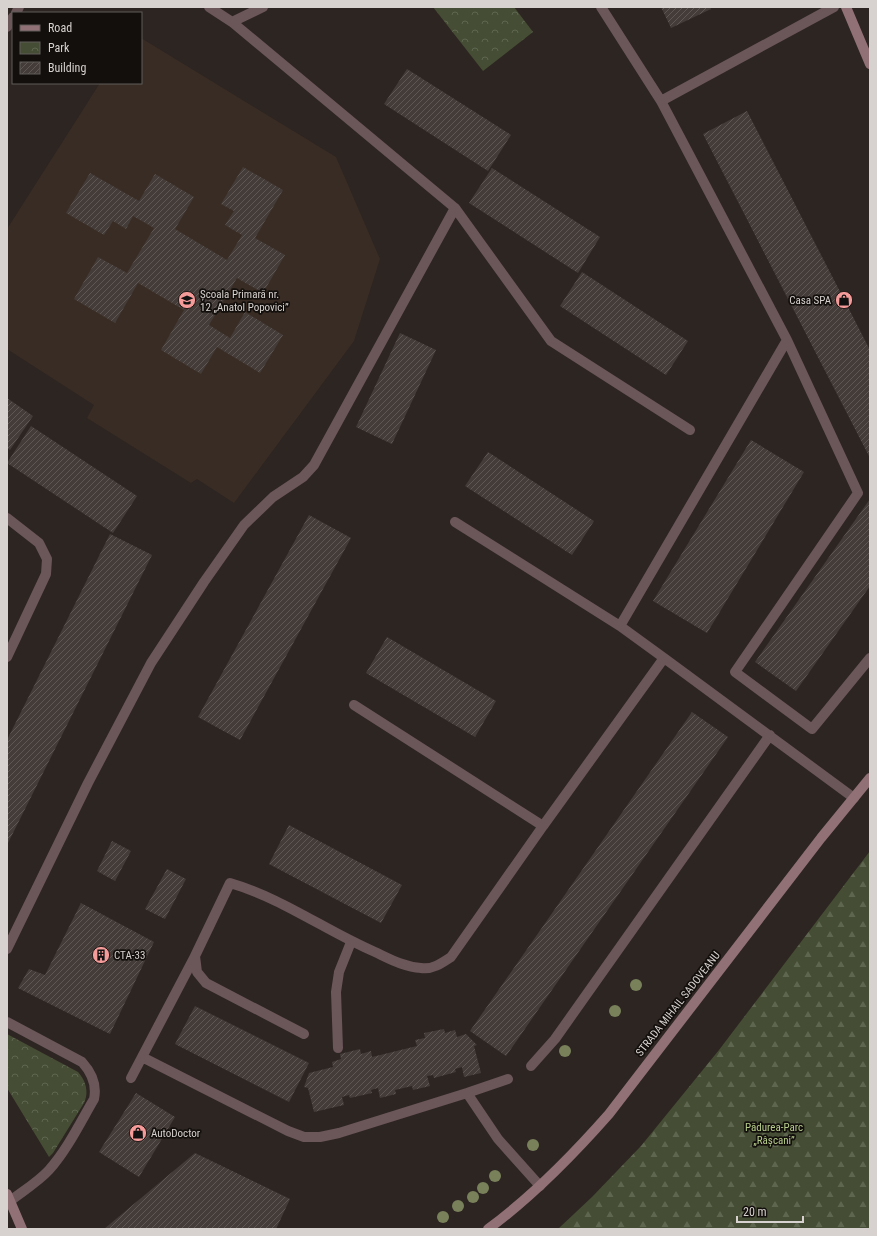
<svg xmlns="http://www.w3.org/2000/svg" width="877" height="1236" font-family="'Roboto Condensed',sans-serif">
  <defs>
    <pattern id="forest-firs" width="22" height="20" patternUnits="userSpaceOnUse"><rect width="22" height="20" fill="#454d34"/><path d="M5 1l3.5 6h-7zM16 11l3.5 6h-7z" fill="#5f6650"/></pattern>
    <pattern id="park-crowns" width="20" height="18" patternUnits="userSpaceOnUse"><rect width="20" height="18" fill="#454d34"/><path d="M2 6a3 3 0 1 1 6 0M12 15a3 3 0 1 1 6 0" fill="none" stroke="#5f6650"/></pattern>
    <pattern id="building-hatch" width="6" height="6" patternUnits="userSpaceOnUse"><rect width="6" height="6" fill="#443c38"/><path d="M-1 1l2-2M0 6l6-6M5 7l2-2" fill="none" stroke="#5e5754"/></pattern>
  </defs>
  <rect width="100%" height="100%" fill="#2d2521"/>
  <!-- built -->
  <path fill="#392c24" d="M141,38L336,157L380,259L354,341L234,503L197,479L191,483L87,418L94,405L7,349V229L100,83H141Z"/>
  <!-- forest -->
  <path fill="url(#forest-firs)" d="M870,851V1229H558L592,1197L641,1146L719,1050Z"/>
  <!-- park -->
  <path fill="url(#park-crowns)" d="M433,7H514L533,32L483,71Z
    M7,1034L78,1072C86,1081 89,1092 84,1103L53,1153L49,1157L7,1088Z"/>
  <!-- building -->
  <path fill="url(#building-hatch)" d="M661,7H710L711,9L671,28Z
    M407,69L511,135L488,171L384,104Z
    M747,111L870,350V458L703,134Z
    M243,167L283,190L255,238L285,255L263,293L237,278L209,325L230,338L245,312L283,335L260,373L217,347L201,374L161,350L184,310L138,283L115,323L74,299L98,257L127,273L154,228L133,216L126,229L113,221L104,235L66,213L90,173L139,201L155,174L194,197L175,229L227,260L242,235L225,225L234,211L221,204Z
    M492,168L600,237L578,273L469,203Z
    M582,272L688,341L666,375L560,306Z
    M400,333L436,350L392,444L356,427Z
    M7,398L33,416L10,450L7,448Z
    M31,426L137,496L113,533L7,463Z
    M751,440L804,472L707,633L653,601Z
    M488,452L594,521L572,555L465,486Z
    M870,499V586L796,691L755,662Z
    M309,515L351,538L240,740L198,717Z
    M110,534L152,555L7,845V740Z
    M387,637L496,701L475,737L366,673Z
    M692,712L728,737L506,1056L470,1031Z
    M289,825L402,885L381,923L269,864Z
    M112,841L131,851L115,881L97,871Z
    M167,869L186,879L165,919L145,909Z
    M81,903L154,942L110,1034L18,988L29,969L45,975Z
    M195,1006L309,1063L289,1102L175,1044Z
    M444,1029L445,1033L455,1030L457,1037L466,1034L477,1045L474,1046L481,1073L464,1077L462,1067L455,1069L456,1072L434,1078L433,1075L427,1076L430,1086L413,1090L412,1086L395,1090L396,1094L380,1098L378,1088L371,1090L372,1093L350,1098L349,1095L342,1097L344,1105L314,1112L308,1088L304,1087L309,1073L333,1067L332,1062L341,1059L340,1054L360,1049L361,1054L371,1051L372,1057L417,1046L415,1040L425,1038L424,1033Z
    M136,1093L175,1117L139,1177L99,1152Z
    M195,1153L290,1199L276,1229H104Z"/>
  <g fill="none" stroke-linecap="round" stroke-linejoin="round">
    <!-- lane -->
    <path stroke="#6b565a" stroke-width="10" d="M209,7L232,22L455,208L551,341L690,430
      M601,7L661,101L834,7
      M16,13L19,7
      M232,22L263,7
      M7,27L13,17
      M661,101L787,340L858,493L735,672L812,729L870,658
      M7,518L39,543L47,559L46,574L7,657
      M455,522L620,626L664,658
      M620,626L787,340
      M354,705L543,826L664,658L854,798
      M7,949L88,783L151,663L204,582L244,525L273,497L303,477L314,465L455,208
      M7,1022L82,1062C92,1073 97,1085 94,1099C80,1123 67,1150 49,1170C38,1182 23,1191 10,1201
      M304,1034L206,983L197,972L195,956L230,883C282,898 326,931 375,952C390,959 404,967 421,968C432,970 442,963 451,957L543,826
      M338,1048L336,992L339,972L351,942
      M142,1057L288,1131L304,1137H320L339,1133L467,1093L508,1079
      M531,1066L555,1039L770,735
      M131,1078L195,956
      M467,1093L498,1139L540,1186"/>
    <!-- secondary -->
    <path stroke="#917076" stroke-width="10" d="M846,7L870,64
      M7,1194L22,1229
      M488,1229C533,1196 572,1156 609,1114L821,838L870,778"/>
  </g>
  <!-- trees -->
  <g fill="#79815b">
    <circle cx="636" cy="985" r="6"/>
    <circle cx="615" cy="1011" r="6"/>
    <circle cx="565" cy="1051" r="6"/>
    <circle cx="533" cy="1145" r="6"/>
    <circle cx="495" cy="1176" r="6"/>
    <circle cx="483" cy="1188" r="6"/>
    <circle cx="473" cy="1197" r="6"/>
    <circle cx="458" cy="1206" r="6"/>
    <circle cx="443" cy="1217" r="6"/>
  </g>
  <!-- icons -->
  <defs>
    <symbol id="school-disc" viewBox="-11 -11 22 22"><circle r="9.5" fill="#f59b9a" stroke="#130f0d"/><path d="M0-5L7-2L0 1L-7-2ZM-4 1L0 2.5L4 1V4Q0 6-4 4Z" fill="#111"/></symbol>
    <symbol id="shop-disc" viewBox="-11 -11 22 22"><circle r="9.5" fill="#f59b9a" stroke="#130f0d"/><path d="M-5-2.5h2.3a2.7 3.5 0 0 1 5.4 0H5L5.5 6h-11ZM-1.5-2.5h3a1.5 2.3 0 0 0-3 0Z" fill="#111"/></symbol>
    <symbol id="building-disc" viewBox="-11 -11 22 22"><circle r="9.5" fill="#f59b9a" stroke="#130f0d"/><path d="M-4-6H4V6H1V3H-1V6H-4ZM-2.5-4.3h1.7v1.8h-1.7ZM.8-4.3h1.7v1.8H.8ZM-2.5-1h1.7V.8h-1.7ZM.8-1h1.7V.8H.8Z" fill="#111"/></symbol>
  </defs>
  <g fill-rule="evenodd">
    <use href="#school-disc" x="177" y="290" width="20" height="20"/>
    <use href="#shop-disc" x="834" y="290" width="20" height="20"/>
    <use href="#building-disc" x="91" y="945" width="20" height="20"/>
    <use href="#shop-disc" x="128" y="1123" width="20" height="20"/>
  </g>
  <g text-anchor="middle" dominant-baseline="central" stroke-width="3.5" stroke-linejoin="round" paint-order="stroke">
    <!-- poi labels -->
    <g font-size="11" fill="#d7d2cf" stroke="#130f0d" text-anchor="start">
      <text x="200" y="294">Școala Primară nr.<tspan x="200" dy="13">12 „Anatol Popovici”</tspan></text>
      <text x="831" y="300" text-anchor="end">Casa SPA</text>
      <text x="114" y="955">CTA-33</text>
      <text x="151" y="1133">AutoDoctor</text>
    </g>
    <!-- street labels -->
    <g font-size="11" fill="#d7d2cf" stroke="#130f0d">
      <text transform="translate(678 1004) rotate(-52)">STRADA MIHAIL SADOVEANU</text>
    </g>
    <!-- park labels -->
    <g font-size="11" fill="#b7cd8a" stroke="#130f0d">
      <text x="774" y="1127">Pădurea-Parc<tspan x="774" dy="13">„Râșcani”</tspan></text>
    </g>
  </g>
  <!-- border -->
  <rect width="877" height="1236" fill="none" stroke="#d7d2cf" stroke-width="16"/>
  <!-- legend -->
  <rect x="12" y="12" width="130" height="72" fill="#130f0d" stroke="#615d5b"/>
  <rect x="20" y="25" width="20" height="6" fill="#917076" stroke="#615d5b"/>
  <text x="48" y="32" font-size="12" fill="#d7d2cf">Road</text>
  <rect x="20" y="42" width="20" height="12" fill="url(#park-crowns)" stroke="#615d5b"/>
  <text x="48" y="52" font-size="12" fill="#d7d2cf">Park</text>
  <rect x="20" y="62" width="20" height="12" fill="url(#building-hatch)" stroke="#615d5b"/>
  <text x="48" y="72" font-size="12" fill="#d7d2cf">Building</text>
  <!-- scale -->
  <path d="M737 1216v6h66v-6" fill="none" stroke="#d7d2cf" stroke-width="2"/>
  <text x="743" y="1216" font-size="12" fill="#d7d2cf" stroke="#130f0d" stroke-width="3" paint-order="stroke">20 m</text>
</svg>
